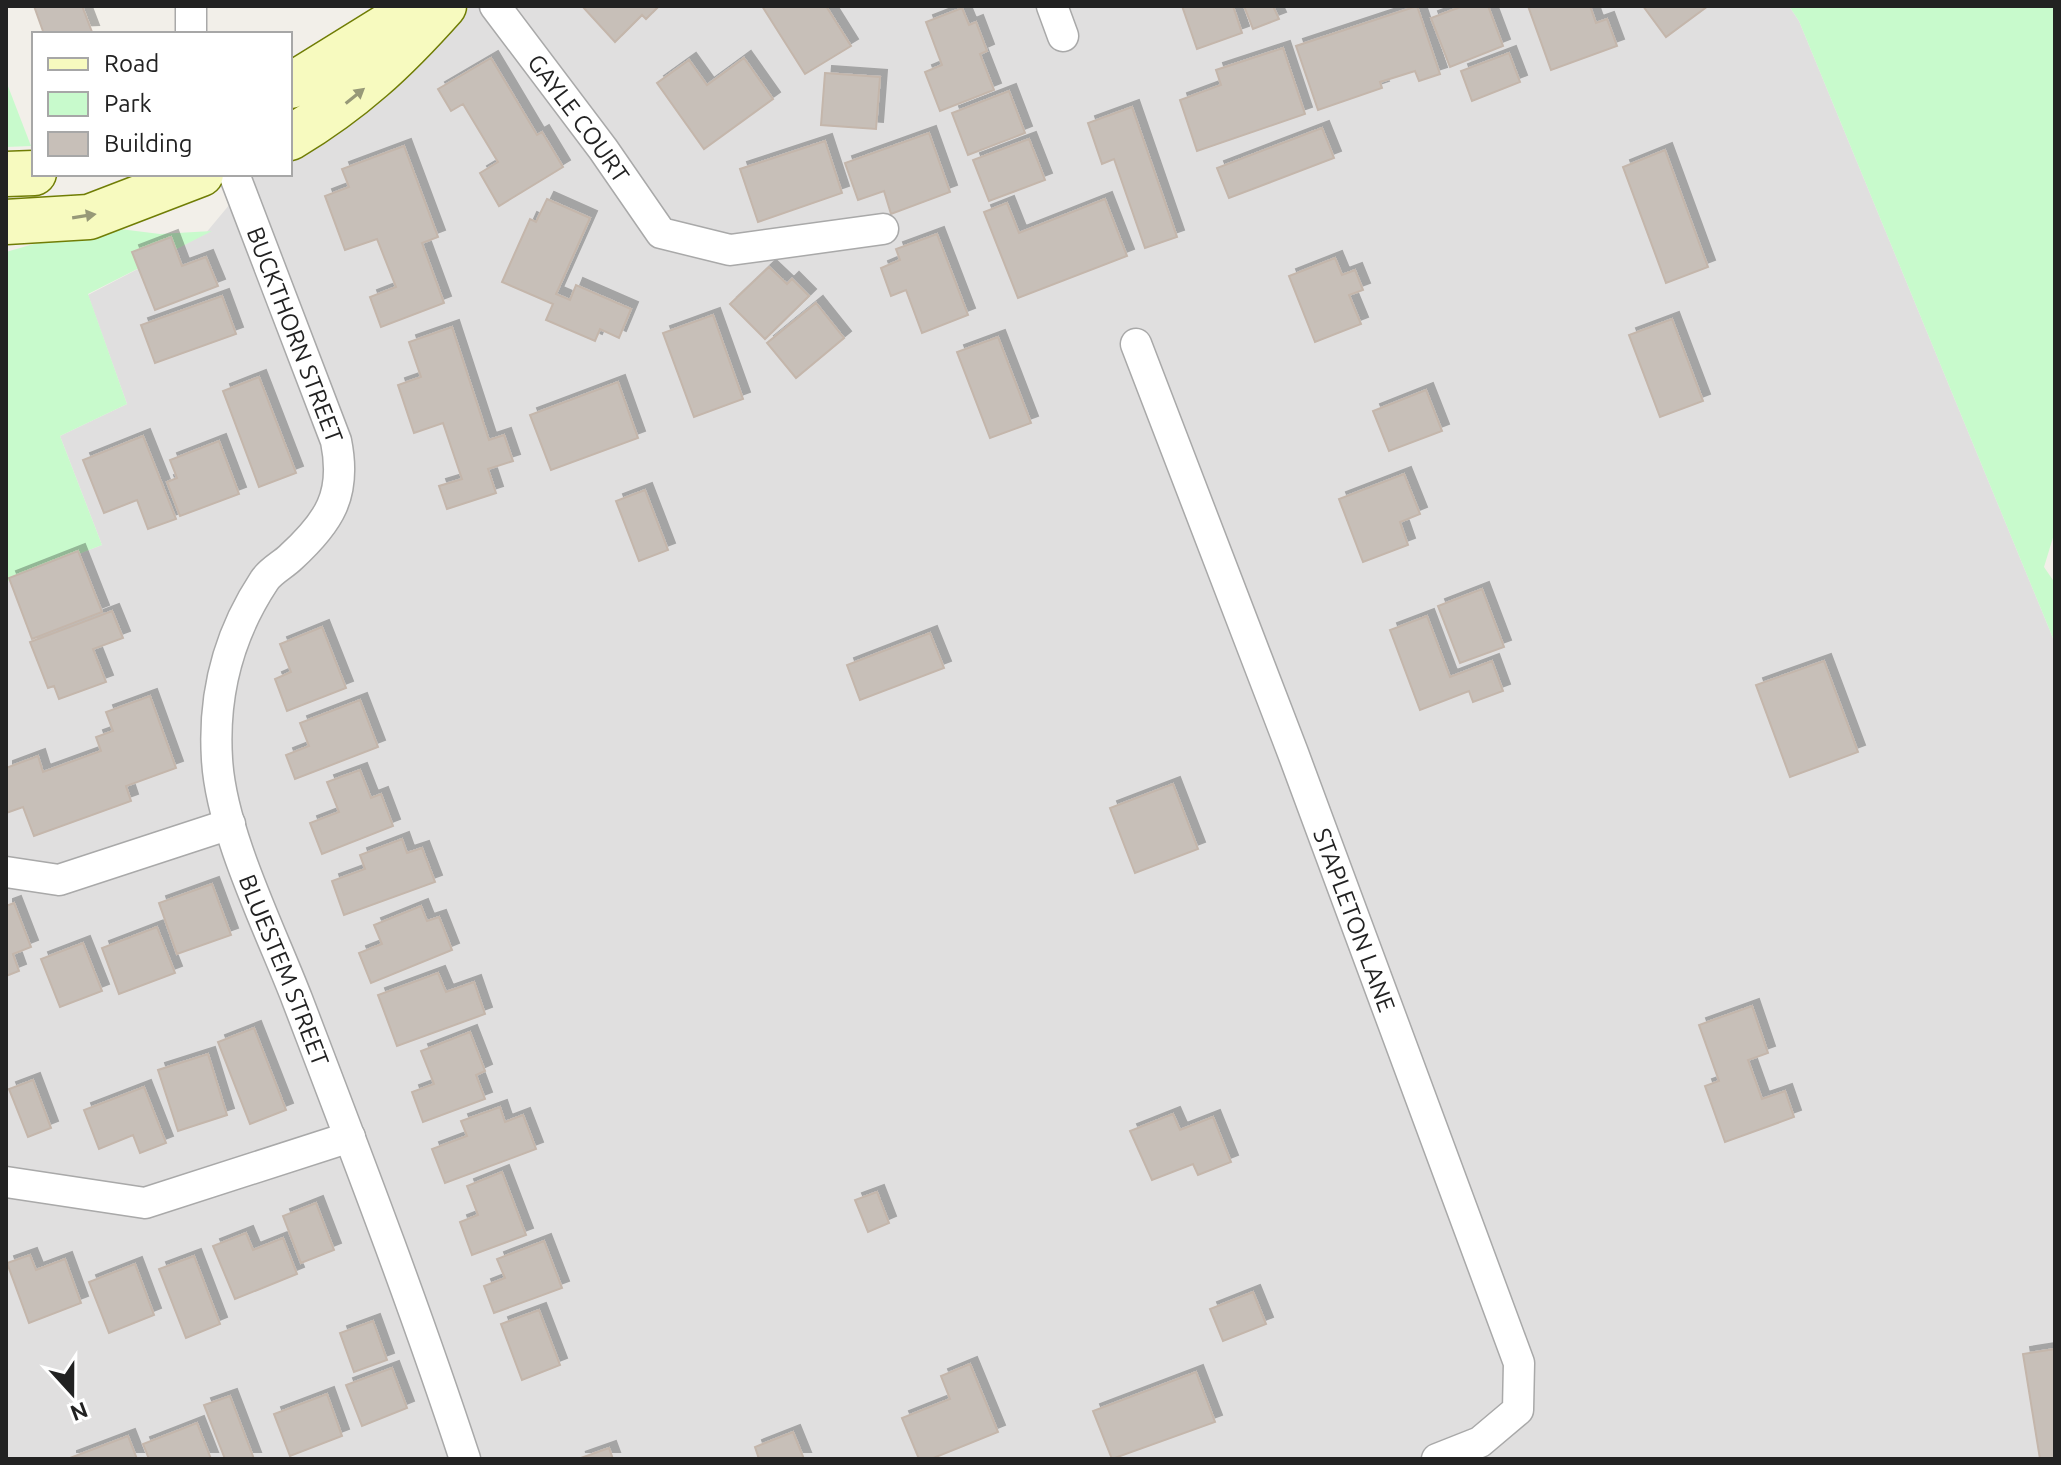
<svg xmlns="http://www.w3.org/2000/svg" width="2061" height="1465" font-family="Ubuntu,sans-serif">
  <defs>
    <filter id="shadow"><feDropShadow dx="7" dy="-7" stdDeviation="0" flood-color="#0004"/></filter>
  </defs>
  <rect width="100%" height="100%" fill="#f2efe9"/>
  <!-- residential -->
  <path fill="#e0dfdf" d="M471,6H1789L1799,21L2055,643V1459H6V582L102,545L60,436L127,404L88,295L205,234L255,174H290V147L386,84Z"/>
  <!-- park -->
  <path fill="#c8facc" d="M1789,6H2055V531L2044,567L2055,583V643L1799,21Z
    M6,81L31,146L6,147Z
    M96,226L160,234L212,231L88,294L127,404L60,436L102,545L6,582V252Z"/>
  <!-- building -->
  <path fill="#c7bfb8" stroke="#c4b6ab" stroke-width="2" filter="url(#shadow)" d="M34,6H82L92,32L44,34Z
    M582,6H659L646,19L642,15L615,42Z
    M762,6H826L851,46L805,74Z
    M1182,6H1233L1242,33L1197,49Z
    M1244,6H1273L1279,19L1253,29Z
    M1417,6L1440,74L1419,81L1415,71L1380,82L1382,88L1318,110L1296,46Z
    M1463,6H1488L1503,46L1450,67L1431,18Z
    M1528,6H1590L1596,23L1607,19L1617,46L1551,70Z
    M1643,6H1708L1666,37Z
    M962,8L969,25L976,22L987,51L980,54L994,90L940,111L925,72L942,65L926,22Z
    M1283,48L1305,114L1197,151L1180,100L1221,85L1216,70Z
    M1509,53L1520,82L1472,101L1461,71Z
    M491,58L537,135L542,132L563,167L499,206L480,173L498,162L463,104L451,111L438,89Z
    M744,58L773,99L704,149L657,83L689,60L707,85Z
    M825,73L880,77L876,129L821,125Z
    M1009,91L1025,133L968,155L952,113Z
    M1132,107L1177,237L1145,248L1114,159L1102,164L1088,123Z
    M1322,128L1334,158L1229,198L1217,168Z
    M929,133L950,192L891,214L884,191L858,200L845,163Z
    M1029,139L1045,180L989,201L973,160Z
    M825,141L842,193L758,222L740,169Z
    M404,146L438,237L422,243L444,303L381,327L370,297L396,287L377,239L345,250L325,196L349,187L342,169Z
    M1665,150L1708,267L1666,283L1623,167Z
    M547,199L590,218L556,294L570,300L576,285L631,309L619,338L600,329L595,341L546,320L553,304L502,282L530,219L536,222Z
    M1105,199L1127,256L1018,298L984,212L1007,203L1019,233Z
    M937,234L968,315L922,333L906,290L891,296L881,268L900,260L896,249Z
    M171,237L182,266L206,257L218,286L155,310L132,252Z
    M1335,258L1342,275L1355,270L1363,290L1349,295L1361,324L1315,342L1289,276Z
    M769,267L787,284L792,279L809,296L765,339L730,304Z
    M222,296L236,334L155,363L141,325Z
    M816,303L844,338L796,378L767,343Z
    M713,315L743,399L694,417L663,333Z
    M1672,319L1703,401L1660,417L1629,335Z
    M452,327L489,440L504,435L513,461L488,469L496,493L447,509L439,486L462,479L443,423L414,433L398,385L421,377L409,342Z
    M998,337L1031,423L990,438L957,352Z
    M259,377L296,473L259,487L223,391Z
    M618,382L638,438L551,470L530,415Z
    M1426,390L1442,431L1389,451L1373,411Z
    M143,436L176,519L148,529L137,500L104,513L83,460Z
    M219,441L239,494L180,516L167,482L177,478L170,460Z
    M1404,474L1420,514L1400,522L1408,545L1363,562L1339,499Z
    M645,490L668,550L639,561L616,501Z
    M78,551L102,612L32,639L9,578Z
    M1482,589L1504,647L1460,663L1438,606Z
    M112,611L123,638L93,649L106,682L59,699L54,686L48,688L30,642Z
    M1427,616L1450,677L1492,661L1503,691L1473,702L1469,691L1420,710L1390,630Z
    M322,627L346,688L287,711L275,679L291,672L280,644Z
    M930,633L944,668L860,700L847,665Z
    M1824,661L1858,752L1790,777L1756,685Z
    M150,696L176,768L126,786L131,801L34,836L23,807L6,813V768L38,756L43,772L101,751L96,737L113,731L106,712Z
    M360,700L378,747L295,779L286,755L309,746L300,723Z
    M360,770L371,798L381,794L393,826L322,854L310,823L339,812L327,782Z
    M1173,784L1198,849L1135,873L1110,808Z
    M402,839L407,853L422,848L435,882L344,915L332,881L365,869L360,855Z
    M212,884L231,935L177,954L159,903Z
    M14,903L31,947L13,954L19,971L6,976V906Z
    M421,906L427,921L439,917L452,950L371,983L359,953L382,944L374,925Z
    M157,927L175,973L119,994L102,948Z
    M83,943L102,991L60,1007L41,959Z
    M438,973L446,992L474,982L485,1014L397,1046L378,995Z
    M1752,1006L1768,1053L1748,1060L1762,1099L1785,1091L1794,1117L1725,1142L1705,1086L1719,1081L1699,1025Z
    M254,1028L286,1110L250,1124L218,1042Z
    M470,1032L485,1071L476,1075L485,1099L423,1122L412,1092L434,1084L421,1051Z
    M208,1054L227,1115L178,1131L158,1070Z
    M33,1080L51,1128L28,1137L9,1089Z
    M144,1087L166,1143L140,1153L133,1135L99,1149L84,1110Z
    M500,1107L505,1122L523,1115L536,1149L445,1183L432,1149L467,1136L461,1121Z
    M1173,1114L1180,1130L1213,1117L1231,1162L1198,1175L1193,1164L1152,1180L1130,1131Z
    M502,1172L526,1235L472,1255L460,1222L478,1215L467,1186Z
    M877,1192L889,1223L868,1232L855,1200Z
    M316,1203L334,1250L301,1263L283,1216Z
    M246,1233L253,1250L283,1238L297,1274L235,1299L213,1246Z
    M544,1241L562,1288L494,1313L484,1286L505,1278L497,1259Z
    M30,1255L36,1270L65,1259L81,1303L29,1323L7,1263Z
    M194,1256L220,1324L186,1338L159,1269Z
    M135,1264L154,1315L109,1333L89,1282Z
    M1253,1292L1266,1324L1223,1341L1210,1309Z
    M539,1310L560,1365L522,1380L501,1324Z
    M373,1321L387,1360L354,1372L340,1333Z
    M2055,1349V1459H2040L2023,1354Z
    M970,1364L998,1432L931,1459H919L902,1418L950,1399L941,1376Z
    M392,1368L407,1408L362,1426L346,1385Z
    M1196,1372L1215,1422L1112,1459L1093,1411Z
    M327,1394L342,1436L290,1456L274,1414Z
    M230,1396L254,1459H225L204,1405Z
    M197,1423L211,1459H149L143,1444Z
    M793,1432L804,1459H759L755,1447Z
    M128,1436L137,1459H70V1458Z
    M609,1448L613,1459H578Z"/>
  <g fill="none" stroke-linecap="round" stroke-linejoin="round">
    <defs>
      <g id="street">
        <path id="s1" d="M495,6L603,149L661,233L730,250L883,229"/>
        <path d="M1052,6L1063,36"/>
        <path d="M191,34V6"/>
        <path id="s2" d="M234,174L336,441C347,495 329,522 291,557C283,565 270,571 264,581C229,634 213,695 217,759C221,832 270,929 297,999C355,1151 414,1304 465,1459"/>
        <path id="s3" d="M1136,344L1293,753L1519,1363L1518,1410L1480,1442L1437,1459"/>
        <path d="M6,872L59,880L230,824"/>
        <path d="M6,1182L145,1203L350,1137"/>
      </g>
      <path id="secondary" d="M290,86L419,6
        M290,138C353,100 395,61 444,6
        M6,174L34,173
        M6,222L89,217L201,174"/>
    </defs>
    <!-- street casing -->
    <use href="#street" stroke="#a9a9a9" stroke-width="33"/>
    <!-- secondary casing -->
    <use href="#secondary" stroke="#707d05" stroke-width="47"/>
    <!-- street -->
    <use href="#street" stroke="#fff" stroke-width="30"/>
    <!-- secondary -->
    <use href="#secondary" stroke="#f7fabf" stroke-width="44"/>
  </g>
  <!-- one-way arrows -->
  <defs><path id="oneway-solid" d="M-6-.8H1V-3.2L6.5 0L1 3.2V.8H-6Z" transform="scale(2)"/></defs>
  <g fill="#979978">
    <use href="#oneway-solid" transform="translate(355 96) rotate(-39)"/>
    <use href="#oneway-solid" transform="translate(84 216) rotate(-9)"/>
  </g>
  <g text-anchor="middle" dominant-baseline="central" stroke-width="7" stroke-linejoin="round" paint-order="stroke">
    <!-- street labels -->
    <g font-size="24" fill="#222" stroke="#fff">
      <text stroke="none"><textPath href="#s1" startOffset="140">GAYLE COURT</textPath></text>
      <text stroke="none"><textPath href="#s2" startOffset="172">BUCKTHORN STREET</textPath></text>
      <text stroke="none"><textPath href="#s3" startOffset="616">STAPLETON LANE</textPath></text>
      <text stroke="none"><textPath href="#s2" startOffset="864">BLUESTEM STREET</textPath></text>
    </g>
  </g>
  <!-- border -->
  <rect width="2061" height="1465" fill="none" stroke="#222222" stroke-width="16"/>
  <!-- legend -->
  <rect x="32" y="32" width="260" height="144" fill="#ffffff" stroke="#a7a7a7" stroke-width="2"/>
  <rect x="48" y="58" width="40" height="12" fill="#f7fabf" stroke="#a7a7a7" stroke-width="2"/>
  <text x="104" y="72" font-size="24" fill="#222222">Road</text>
  <rect x="48" y="92" width="40" height="24" fill="#c8facc" stroke="#a7a7a7" stroke-width="2"/>
  <text x="104" y="112" font-size="24" fill="#222222">Park</text>
  <rect x="48" y="132" width="40" height="24" fill="#c7bfb8" stroke="#a7a7a7" stroke-width="2"/>
  <text x="104" y="152" font-size="24" fill="#222222">Building</text>
  <!-- north arrow -->
  <g transform="translate(72 1393) rotate(159)" stroke="#ffffff" stroke-width="6" paint-order="stroke">
  <path d="M0-6L14 30L0 20L-14 30Z" fill="#222222"/>
  <text y="-12" font-size="22" font-weight="bold" text-anchor="middle" fill="#222222">N</text>
  </g>
</svg>
